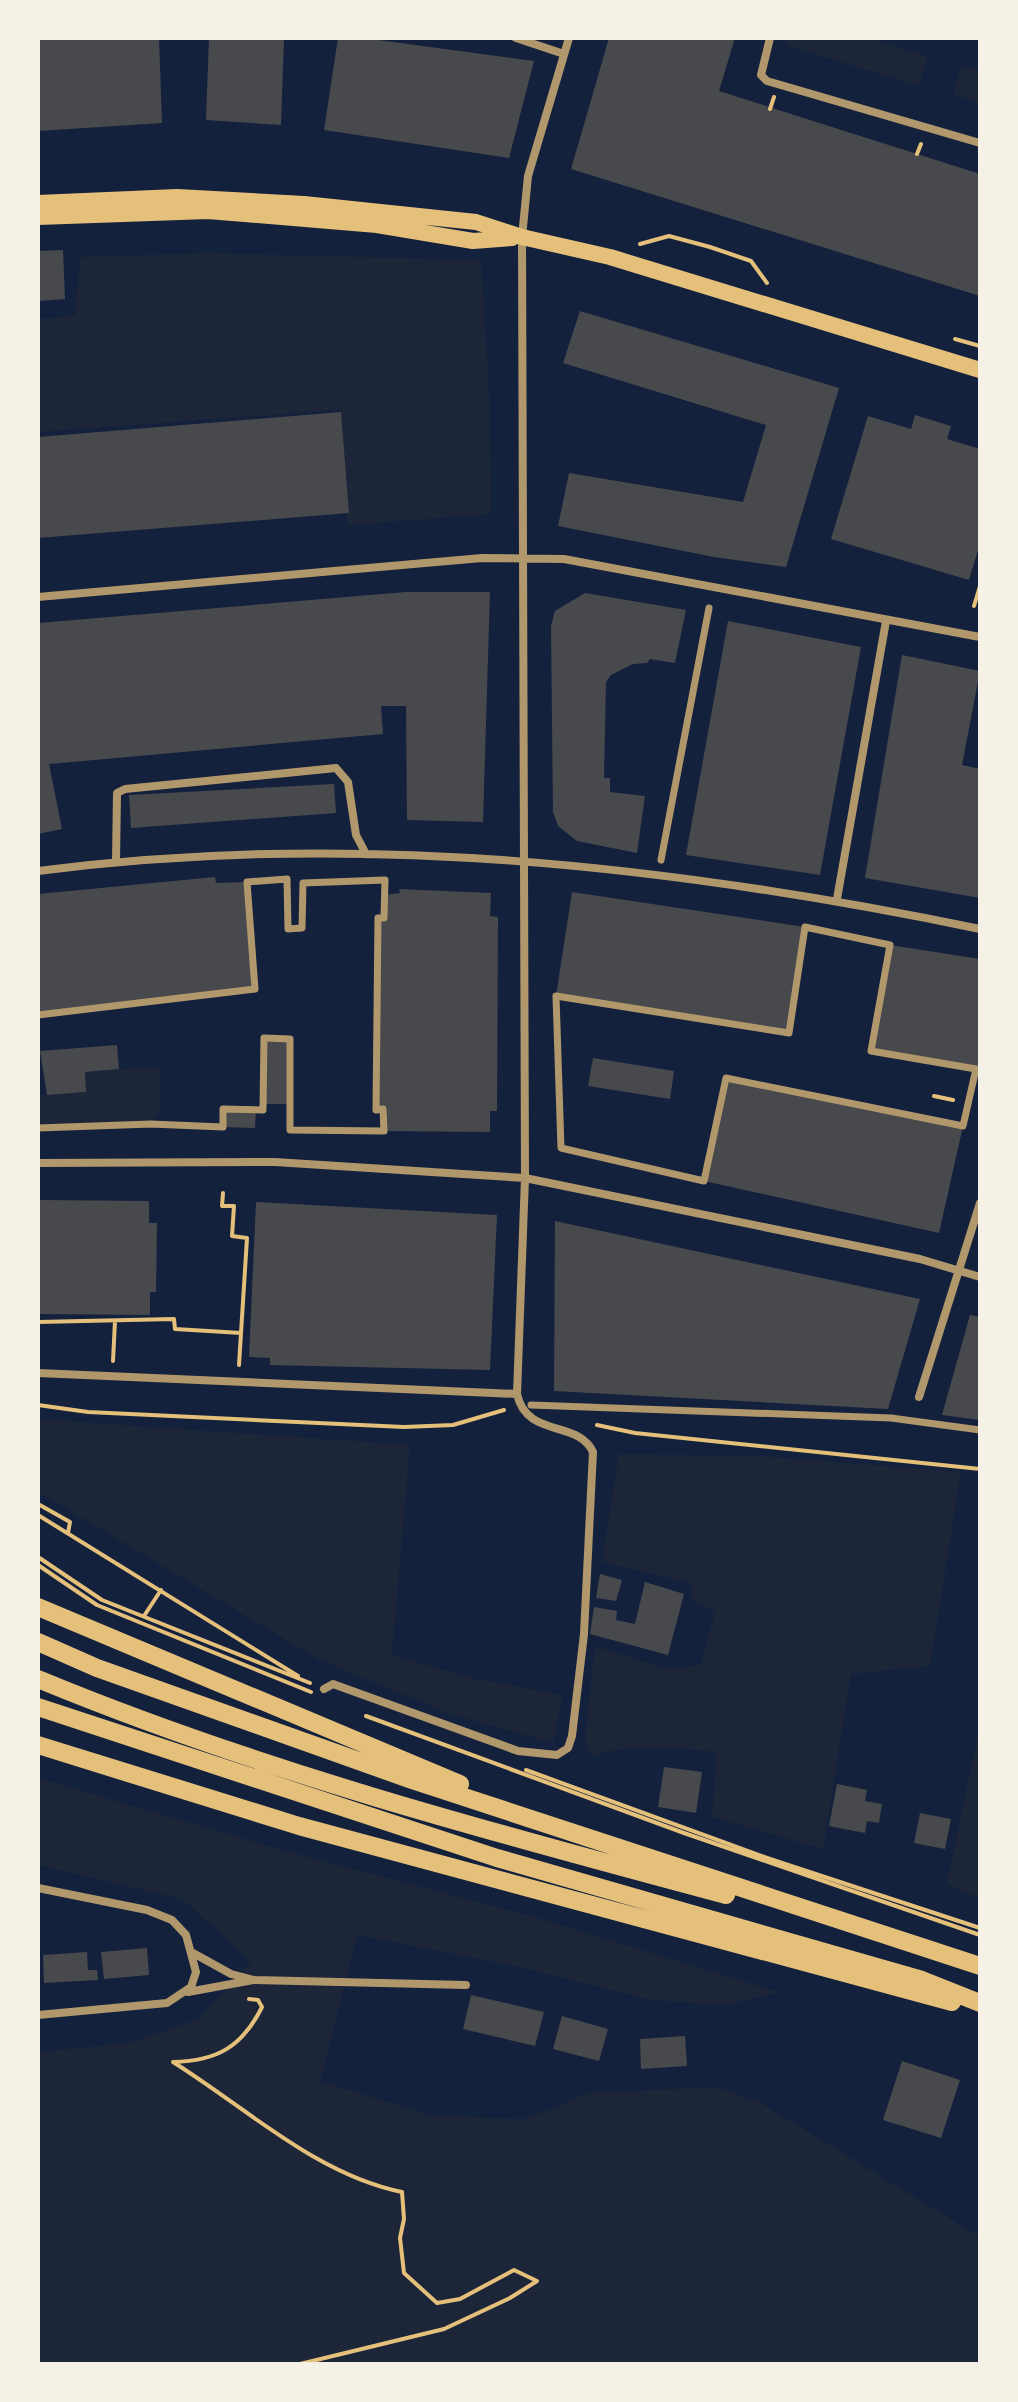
<svg xmlns="http://www.w3.org/2000/svg" width="1018" height="2402" font-family="'Work Sans',sans-serif">
  <rect width="100%" height="100%" fill="#14213d"/>
  <!-- green -->
  <path fill="#1d2539" d="M788,38H868L927,56L919,86L786,45Z
    M961,66L980,71V103L953,94Z
    M209,253L481,260L490,407L491,514L348,525L340,410L38,432V319L75,316L80,257Z
    M160,1067L161,1108L151,1124L38,1128V1095L86,1092L85,1072Z
    M38,1419L410,1445L392,1655L476,1679L563,1695L553,1743L450,1714L318,1659L38,1492Z
    M619,1454L760,1456L961,1472L930,1666L851,1674L823,1849L712,1817L717,1752C676,1748 633,1742 593,1756L585,1741L595,1646L667,1669L701,1665L715,1612L693,1601L691,1583L602,1562Z
    M980,1725V1898L947,1884Z
    M38,1778L282,1850L531,1916L779,1992L726,2005L652,2000L516,1966L357,1935L320,2081L434,2116L526,2119L589,2093L715,2087L759,2102L980,2237V2364H38V2052L129,2043L199,2019L251,1961L182,1899L38,1865Z"/>
  <!-- building -->
  <path fill="#48494c" d="M38,38H159L162,123L38,131Z
    M209,38H284L281,125L206,120Z
    M338,38H363L534,61L509,158L324,130Z
    M609,38H735L719,91L980,174V296L571,169Z
    M63,250L65,299L38,301V251Z
    M580,311L839,388L786,567L714,557L558,526L569,473L743,502L766,425L563,363Z
    M341,412L349,513L38,538V437Z
    M915,415L951,426L947,439L980,449V543L969,580L831,539L868,416L911,429Z
    M406,592H490L483,822L407,820L406,706H381L383,734L49,764L62,829L38,834V623Z
    M585,593L686,610L675,663L650,659L647,663L633,664L611,675L606,682L604,778H610V792L645,796L637,853L577,841L558,826L553,812L551,626L555,611Z
    M728,621L861,647L820,875L686,855Z
    M902,655L980,671L962,765L980,769V898L865,878Z
    M334,784L336,813L131,828L129,795Z
    M215,877L216,883L247,882L255,989L38,1015V894Z
    M399,889L491,893L490,916L498,917L497,1111H490V1132L384,1131L383,1109L376,1110L378,918H384V895L400,893Z
    M572,892L805,927L789,1033L556,996Z
    M890,945L980,959V1069L871,1051Z
    M264,1038L290,1039L289,1104H263Z
    M117,1045L119,1069L85,1072L86,1092L47,1095L40,1051Z
    M593,1058L674,1071L670,1099L588,1086Z
    M726,1078L963,1126L939,1233L704,1181Z
    M223,1109H256L255,1128L223,1127Z
    M39,1200L149,1201V1223H157L156,1292H150V1315L40,1314Z
    M256,1202L497,1215L490,1370L270,1365V1358L249,1357Z
    M555,1221L920,1299L888,1409L554,1391Z
    M970,1315L980,1317V1420L942,1415Z
    M600,1574L622,1580L616,1601L596,1598Z
    M645,1582L684,1594L668,1655L590,1634L594,1607L617,1611L616,1620L635,1624Z
    M664,1767L702,1772L696,1813L658,1807Z
    M837,1784L867,1790L865,1801L882,1804L879,1823L867,1821L865,1833L829,1826Z
    M920,1813L951,1819L945,1849L914,1843Z
    M147,1948L149,1975L104,1979L101,1952Z
    M87,1952L88,1970H97L98,1980L44,1983L43,1955Z
    M471,1995L544,2012L535,2046L463,2029Z
    M562,2016L608,2029L599,2061L553,2049Z
    M685,2036L687,2066L641,2069L640,2039Z
    M902,2061L960,2080L941,2138L883,2120Z"/>
  <g fill="none" stroke-linecap="round" stroke-linejoin="round">
    <!-- path -->
    <path stroke="#e5c07b" stroke-width="4" d="M770,109L774,97
      M917,154L921,144
      M640,244L669,236L710,247L751,261L767,283
      M955,339L980,346
      M974,606L980,586
      M934,1096L953,1100
      M223,1193L222,1206H234L232,1236L247,1238L239,1365
      M38,1322L174,1319L175,1329L241,1333
      M113,1361L115,1321
      M38,1405L88,1412L404,1427L453,1425L504,1410
      M597,1425L635,1433L980,1469
      M38,1504L70,1522L68,1533
      M38,1515L298,1676
      M38,1557L102,1600L310,1683
      M38,1565L97,1605L311,1692
      M144,1616L161,1590
      M366,1716L684,1833L980,1935
      M526,1770L770,1859L980,1928
      M249,1999L258,2000L262,2007C242,2047 217,2061 173,2062C245,2107 317,2175 402,2192L404,2219L400,2238L404,2273L437,2303L460,2299L514,2270L537,2281L510,2298L444,2329L300,2364"/>
    <!-- pedestrian -->
    <path stroke="#b1986c" stroke-width="7" d="M661,860L709,608
      M805,927L890,945L871,1051L976,1069L963,1126L726,1078L704,1181L561,1148L556,996L789,1033Z
      M38,1015L255,989L247,882L287,879L288,929L302,928L303,883L385,880L384,918H378L376,1110L383,1109L384,1131L290,1130V1039L264,1038L263,1110L223,1109V1127L151,1124L38,1128
      M531,1405L891,1418L980,1430"/>
    <!-- minor -->
    <path stroke="#b1986c" stroke-width="8" d="M516,38L564,54
      M770,38L761,75L767,81L980,143
      M38,597L482,558L564,559L980,637
      M116,861L117,793L125,789L336,768L348,782L356,835L366,854
      M38,871C352,830 671,865 980,929
      M837,899L886,621
      M38,1163L275,1162L525,1178L920,1259L980,1277
      M38,1373L517,1394
      M919,1397L980,1203
      M324,1689L333,1684L518,1751L557,1755L568,1748L572,1736L584,1634L593,1452C578,1419 527,1439 517,1394L525,1178L522,237L528,176L569,38
      M38,1888L147,1910L172,1920L186,1935L196,1972L191,1987L167,2003L38,2015
      M193,1953L231,1974L254,1980L466,1985
      M188,1992L253,1980"/>
    <!-- secondary -->
    <path stroke="#e5c07b" stroke-width="16" d="M38,203L177,197L304,204L476,222L522,237L610,257L980,370
      M38,217L208,211L377,225L473,241L512,238"/>
    <!-- primary -->
    <path stroke="#e5c07b" stroke-width="18" d="M38,1607L460,1784
      M38,1642L97,1668L412,1780L980,1966
      M38,1679C260,1771 494,1833 726,1895
      M38,1707L497,1858L922,1980L980,2003
      M38,1745L299,1826L952,2002"/>
  </g>
  <!-- border -->
  <rect width="1018" height="2402" fill="none" stroke="#f6f1e7" stroke-width="80"/>
</svg>
